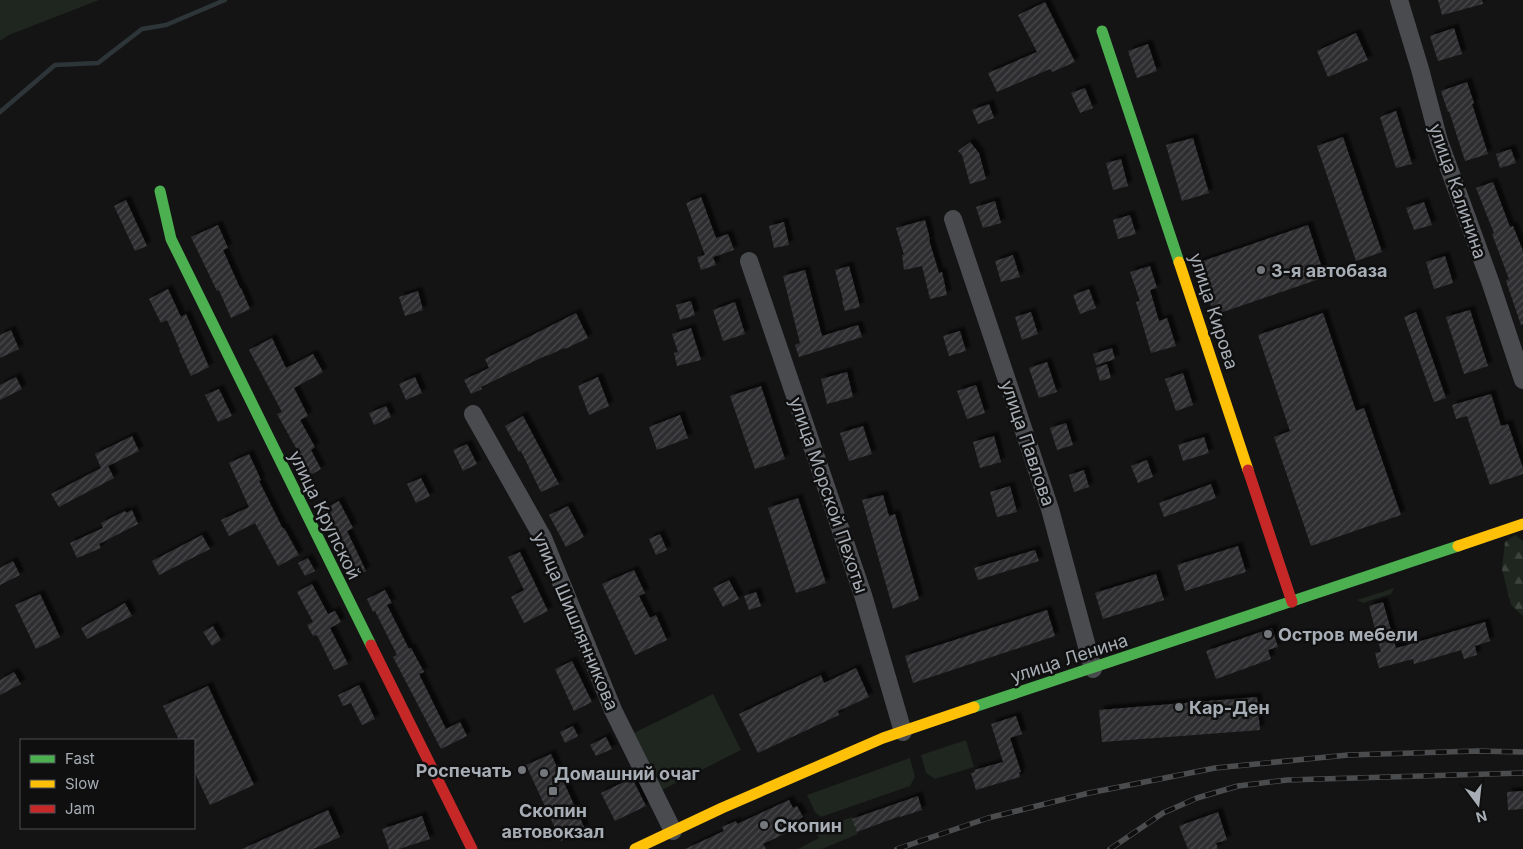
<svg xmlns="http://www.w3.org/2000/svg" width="1523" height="849" font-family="Inter,sans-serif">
  <defs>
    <pattern id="forest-firs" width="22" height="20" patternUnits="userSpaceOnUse" patternTransform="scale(1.25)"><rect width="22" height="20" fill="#1f251f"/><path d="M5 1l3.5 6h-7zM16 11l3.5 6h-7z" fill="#3d423d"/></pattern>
    <pattern id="building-hatch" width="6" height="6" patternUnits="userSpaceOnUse" patternTransform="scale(1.25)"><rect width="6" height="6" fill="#2f2f30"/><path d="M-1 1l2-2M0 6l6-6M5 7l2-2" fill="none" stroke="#4a4a4c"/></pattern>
    <filter id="shadow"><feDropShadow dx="4.5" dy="-4.5" stdDeviation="1" flood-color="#0009"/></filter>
  </defs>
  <rect width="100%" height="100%" fill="#141415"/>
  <!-- green -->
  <path fill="#1f251f" d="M0,0H99L9,35L0,41Z
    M1394,588L1391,594L1363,603L1357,600Z
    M713,694L741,750L662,790L634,733Z
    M966,740L974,767L935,779L926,773L921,755Z
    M910,758L915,777L910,786L821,817L815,812L807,795Z
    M852,817L858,834L822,849H798L819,838L815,831Z"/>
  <!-- forest -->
  <path fill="url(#forest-firs)" d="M1515,535L1523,541V616L1511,605L1502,569L1505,542Z"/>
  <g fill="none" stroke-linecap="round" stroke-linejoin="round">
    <!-- stream -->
    <path stroke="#2d3539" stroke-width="4.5" d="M0,112L55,65L98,63L142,29L166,25L225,0"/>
  </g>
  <!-- building -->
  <path fill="url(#building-hatch)" filter="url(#shadow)" d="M1438,0H1482L1483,4L1442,15Z
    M1045,2L1075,62L1052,72L1050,69L997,92L988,73L1037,52L1018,15Z
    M1454,28L1462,54L1438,61L1430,36Z
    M1356,33L1368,60L1328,77L1317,51Z
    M1148,44L1157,71L1137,78L1128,51Z
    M1467,82L1474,103L1472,104L1488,154L1465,161L1449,111L1448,112L1441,91Z
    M1085,88L1093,108L1080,113L1071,93Z
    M989,104L994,118L978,124L972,110Z
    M1396,111L1412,164L1396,168L1380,117Z
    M1343,137L1382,252L1356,261L1317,146Z
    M1193,138L1209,193L1182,201L1166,145Z
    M970,142L979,153L986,179L970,184L962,155L958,151Z
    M1511,149L1516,163L1500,168L1496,154Z
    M1121,159L1128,186L1113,190L1106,163Z
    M1493,182L1510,227L1513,226L1523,251V324L1521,325L1506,281L1509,279L1492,234L1494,233L1476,188Z
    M701,197L716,238L728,234L734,250L713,257L716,265L701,270L697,257L705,255L686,203Z
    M126,200L147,246L135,251L114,206Z
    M995,201L1001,223L983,228L976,207Z
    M1424,202L1432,225L1414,230L1406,208Z
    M1130,215L1136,234L1118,239L1113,220Z
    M925,220L930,239L929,240L939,273L942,272L947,295L930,299L922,266L904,270L902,255H904L896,228Z
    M784,222L789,245L774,248L769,226Z
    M218,225L228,248L223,250L240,288H241L250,309L231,318L219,290L217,291L191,237Z
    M1308,225L1325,277L1214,315L1197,263Z
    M1013,255L1020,277L1001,282L995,261Z
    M1445,256L1453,283L1434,289L1426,262Z
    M849,266L860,307L845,311L842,301L843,300L835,270Z
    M1150,266L1157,288L1150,290L1159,321L1167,318L1176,346L1151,353L1136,302L1140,301L1130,272Z
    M805,270L822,336L858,325L862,337L799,357L795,345L800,343L783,276Z
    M168,289L181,317L186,314L209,367L191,376L179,350H180L167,320L161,323L149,299Z
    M1089,289L1096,308L1080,314L1073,295Z
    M418,291L423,310L405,316L399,297Z
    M691,301L695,315L680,320L676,305Z
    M735,302L745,334L723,341L713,310Z
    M1470,310L1488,366L1464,374L1446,317Z
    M1031,312L1038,334L1022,340L1015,317Z
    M1416,312L1446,398L1434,402L1404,317Z
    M576,313L588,338L565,349L564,348L547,356V355L481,387L482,389L471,394L464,380L489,368L485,359Z
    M1323,313L1356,411L1364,408L1401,515L1311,546L1274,437L1290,431L1258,335Z
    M691,328L701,360L677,366L674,353L678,352L672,334Z
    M11,330L19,349L0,358V335Z
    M960,331L966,351L949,356L943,336Z
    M272,338L286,368L313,354L323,372L294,388L308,416L300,420L315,447L311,450L321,469L307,477L301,466L305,464L277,414L282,412L249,350Z
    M1112,348L1115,359L1096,365L1093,354Z
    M1047,362L1057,392L1039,398L1029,368Z
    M1107,364L1111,378L1100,381L1096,368Z
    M847,372L853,397L827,404L821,379Z
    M1183,373L1193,405L1176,411L1165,379Z
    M16,377L22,389L0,400V385Z
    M415,377L422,393L406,400L399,384Z
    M598,377L609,406L589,415L578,386Z
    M976,385L985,413L967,419L957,391Z
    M761,386L785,459L755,469L730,396Z
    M219,389L232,416L218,422L205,395Z
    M1491,394L1501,426L1508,424L1523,468V474L1490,485L1467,416L1456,419L1452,405Z
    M386,406L391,417L374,425L369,413Z
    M680,415L688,438L657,450L649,427Z
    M523,416L559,484L541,492L521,451L519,452L505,426Z
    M1066,423L1073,445L1057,450L1050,428Z
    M863,426L872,454L849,461L840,433Z
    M132,436L139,451L108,466L114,478L59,507L51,494L101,468L95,454Z
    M994,436L1001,462L980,468L973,442Z
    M1204,437L1209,453L1183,461L1178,445Z
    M467,444L477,464L463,471L453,450Z
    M249,454L261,480L259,481L283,529L284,528L299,555L278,566L255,523L229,536L221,520L249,507L229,463Z
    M1147,460L1153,477L1138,483L1131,466Z
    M1084,470L1089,487L1074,492L1069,475Z
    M421,478L430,496L416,503L407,484Z
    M1211,484L1216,498L1164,517L1159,503Z
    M1010,486L1017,512L997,517L990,492Z
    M883,495L889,516L895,514L919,599L893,609L862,500Z
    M798,498L826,583L796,593L768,508Z
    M339,501L353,528L347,531L366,571L355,577L322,510Z
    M568,506L584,537L566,547L549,515Z
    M132,510L138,524L99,544L101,548L77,558L70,543L103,528L101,523L125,511L126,513Z
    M660,534L667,550L656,555L649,539Z
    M202,535L210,549L159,575L152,561Z
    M1238,546L1246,572L1185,591L1177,565Z
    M1035,550L1039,561L978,580L974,568Z
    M520,552L548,611L524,623L511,597L524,590L508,557Z
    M308,558L315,571L305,576L298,563Z
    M13,561L20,575L0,585V568Z
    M634,570L645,593L639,596L650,618L656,615L667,640L635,655L602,584Z
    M1156,574L1164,600L1103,619L1095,593Z
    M729,580L739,599L723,607L713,588Z
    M312,584L328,614L335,611L341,622L330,628L348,664L334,670L317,635L313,636L307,625L313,622L297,592Z
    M385,590L392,603L387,605L409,649L411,648L424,672L419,674L446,729L460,722L467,736L441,749L393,657L397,655L375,611L373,612L367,599Z
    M756,592L761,606L749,610L744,596Z
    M40,594L60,637L36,649L15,605Z
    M1383,602L1396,648L1404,646L1485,622L1490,641L1475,646L1477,655L1464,659L1461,650L1414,664L1413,659L1379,668L1375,653L1381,652L1369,606Z
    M125,603L132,616L87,639L81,628Z
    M1047,610L1055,636L913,683L905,656Z
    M213,626L221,640L212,646L203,632Z
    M1272,628L1278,647L1268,650L1271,659L1216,679L1206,651Z
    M572,661L592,702L574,711L555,669Z
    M856,668L869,697L838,711L839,715L758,753L739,714L821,675L824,683Z
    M14,672L21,684L0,695V680Z
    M359,685L375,719L362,725L351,703L343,706L338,695Z
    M208,686L254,785L210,805L194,771V740H179L163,706Z
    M1257,697L1260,730L1102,742L1099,710Z
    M1016,716L1022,734L1010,738L1021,772H1019L1020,777L976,790L971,773L975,772L974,770L1003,762L991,724Z
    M573,726L578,736L565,743L560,732Z
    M606,737L612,749L596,756L590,745Z
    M551,754L585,829L561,841L526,765Z
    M632,778L646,806L615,821L601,793Z
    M1523,791V809L1508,810L1507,792Z
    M918,796L922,810L900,817V816L857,832L852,819Z
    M789,800L793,808L797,806L803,817L798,820L801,826L763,844L766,849H685L724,831L722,827L736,821L737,824Z
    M328,810L340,837L313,849H242Z
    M1218,812L1227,840L1216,843L1218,849H1188L1179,826Z
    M422,816L430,839L399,849H389L382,829Z"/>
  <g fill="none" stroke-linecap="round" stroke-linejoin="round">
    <!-- street -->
    <path stroke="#494b4e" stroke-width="18" d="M1399,0L1420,69L1439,141L1490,281L1523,380
      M953,219L1050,509L1093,669
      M749,261L863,595L903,732
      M473,414L543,538L613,710L673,831"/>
    <!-- fast -->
    <path stroke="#4caf50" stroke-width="11" d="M1102,31L1179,262
      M160,191L171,239L371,645
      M974,707L1458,546"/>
    <!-- slow -->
    <path stroke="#ffc107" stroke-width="11" d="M1179,262L1248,470
      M1458,546L1523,524
      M635,849L722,808L883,738L974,707"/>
    <!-- jam -->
    <path stroke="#c62828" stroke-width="11" d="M1248,470L1292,602
      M371,645L472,849"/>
    <defs>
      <path id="rail" d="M897,849L988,818L1089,793L1215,768L1348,755L1477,751L1523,752
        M1110,849L1163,813L1197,798L1238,786L1287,780L1523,773"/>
    </defs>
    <!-- rail casing -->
    <use href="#rail" stroke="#4b4c4e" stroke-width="5.5"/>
    <!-- rail -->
    <use href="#rail" stroke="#0f0f10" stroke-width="4" stroke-dasharray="11" stroke-linecap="butt"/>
  </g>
  <!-- markers -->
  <g fill="#74777c" stroke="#0f0f10" stroke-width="2">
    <circle cx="1261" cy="270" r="5"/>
    <circle cx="1268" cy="634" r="5"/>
    <circle cx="1179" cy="707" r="5"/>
    <circle cx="522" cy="770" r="5"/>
    <circle cx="544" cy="773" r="5"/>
    <rect x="548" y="786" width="10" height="10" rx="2.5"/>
    <circle cx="764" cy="825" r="5"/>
  </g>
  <g text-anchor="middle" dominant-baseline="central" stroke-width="5" stroke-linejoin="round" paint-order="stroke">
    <!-- street labels -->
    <g font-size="18" fill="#a7adb4" stroke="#0f0f10">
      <text transform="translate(1458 191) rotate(71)">улица Калинина</text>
      <text transform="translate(1214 311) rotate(72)">улица Кирова</text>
      <text transform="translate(1028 443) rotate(71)">улица Павлова</text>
      <text transform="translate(829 495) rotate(71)">улица Морской Пехоты</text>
      <text transform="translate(325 515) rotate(64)">улица Крупской</text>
      <text transform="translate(576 621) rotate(67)">улица Шишлянникова</text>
      <text transform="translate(1069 658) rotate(-18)">улица Ленина</text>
    </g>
    <!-- poi labels -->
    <g font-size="18" font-weight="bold" fill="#a7adb4" stroke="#0f0f10" text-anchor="start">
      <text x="1271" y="270">3-я автобаза</text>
      <text x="1278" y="634">Остров мебели</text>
      <text x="1189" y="707">Кар-Ден</text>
      <text x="512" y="770" text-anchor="end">Роспечать</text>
      <text x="554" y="773">Домашний очаг</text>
      <text x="553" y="810" text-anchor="middle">Скопин<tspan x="553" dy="21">автовокзал</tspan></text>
      <text x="774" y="825">Скопин</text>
    </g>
  </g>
  <!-- legend -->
  <rect x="20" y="739" width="175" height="90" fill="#0f0f10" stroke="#4c4e52"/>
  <rect x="30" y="755" width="25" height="8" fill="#4caf50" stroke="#4c4e52"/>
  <text x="65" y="764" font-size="15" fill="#a7adb4">Fast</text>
  <rect x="30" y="780" width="25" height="8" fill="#ffc107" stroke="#4c4e52"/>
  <text x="65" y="789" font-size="15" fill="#a7adb4">Slow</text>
  <rect x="30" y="805" width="25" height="8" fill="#c62828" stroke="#4c4e52"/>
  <text x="65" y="814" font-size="15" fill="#a7adb4">Jam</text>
  <!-- north arrow -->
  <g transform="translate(1478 804) rotate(165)" stroke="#0f0f10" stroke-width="4" paint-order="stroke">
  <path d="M0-4L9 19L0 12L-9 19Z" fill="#a7adb4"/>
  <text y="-8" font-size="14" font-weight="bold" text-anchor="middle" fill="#a7adb4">N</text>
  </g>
</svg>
